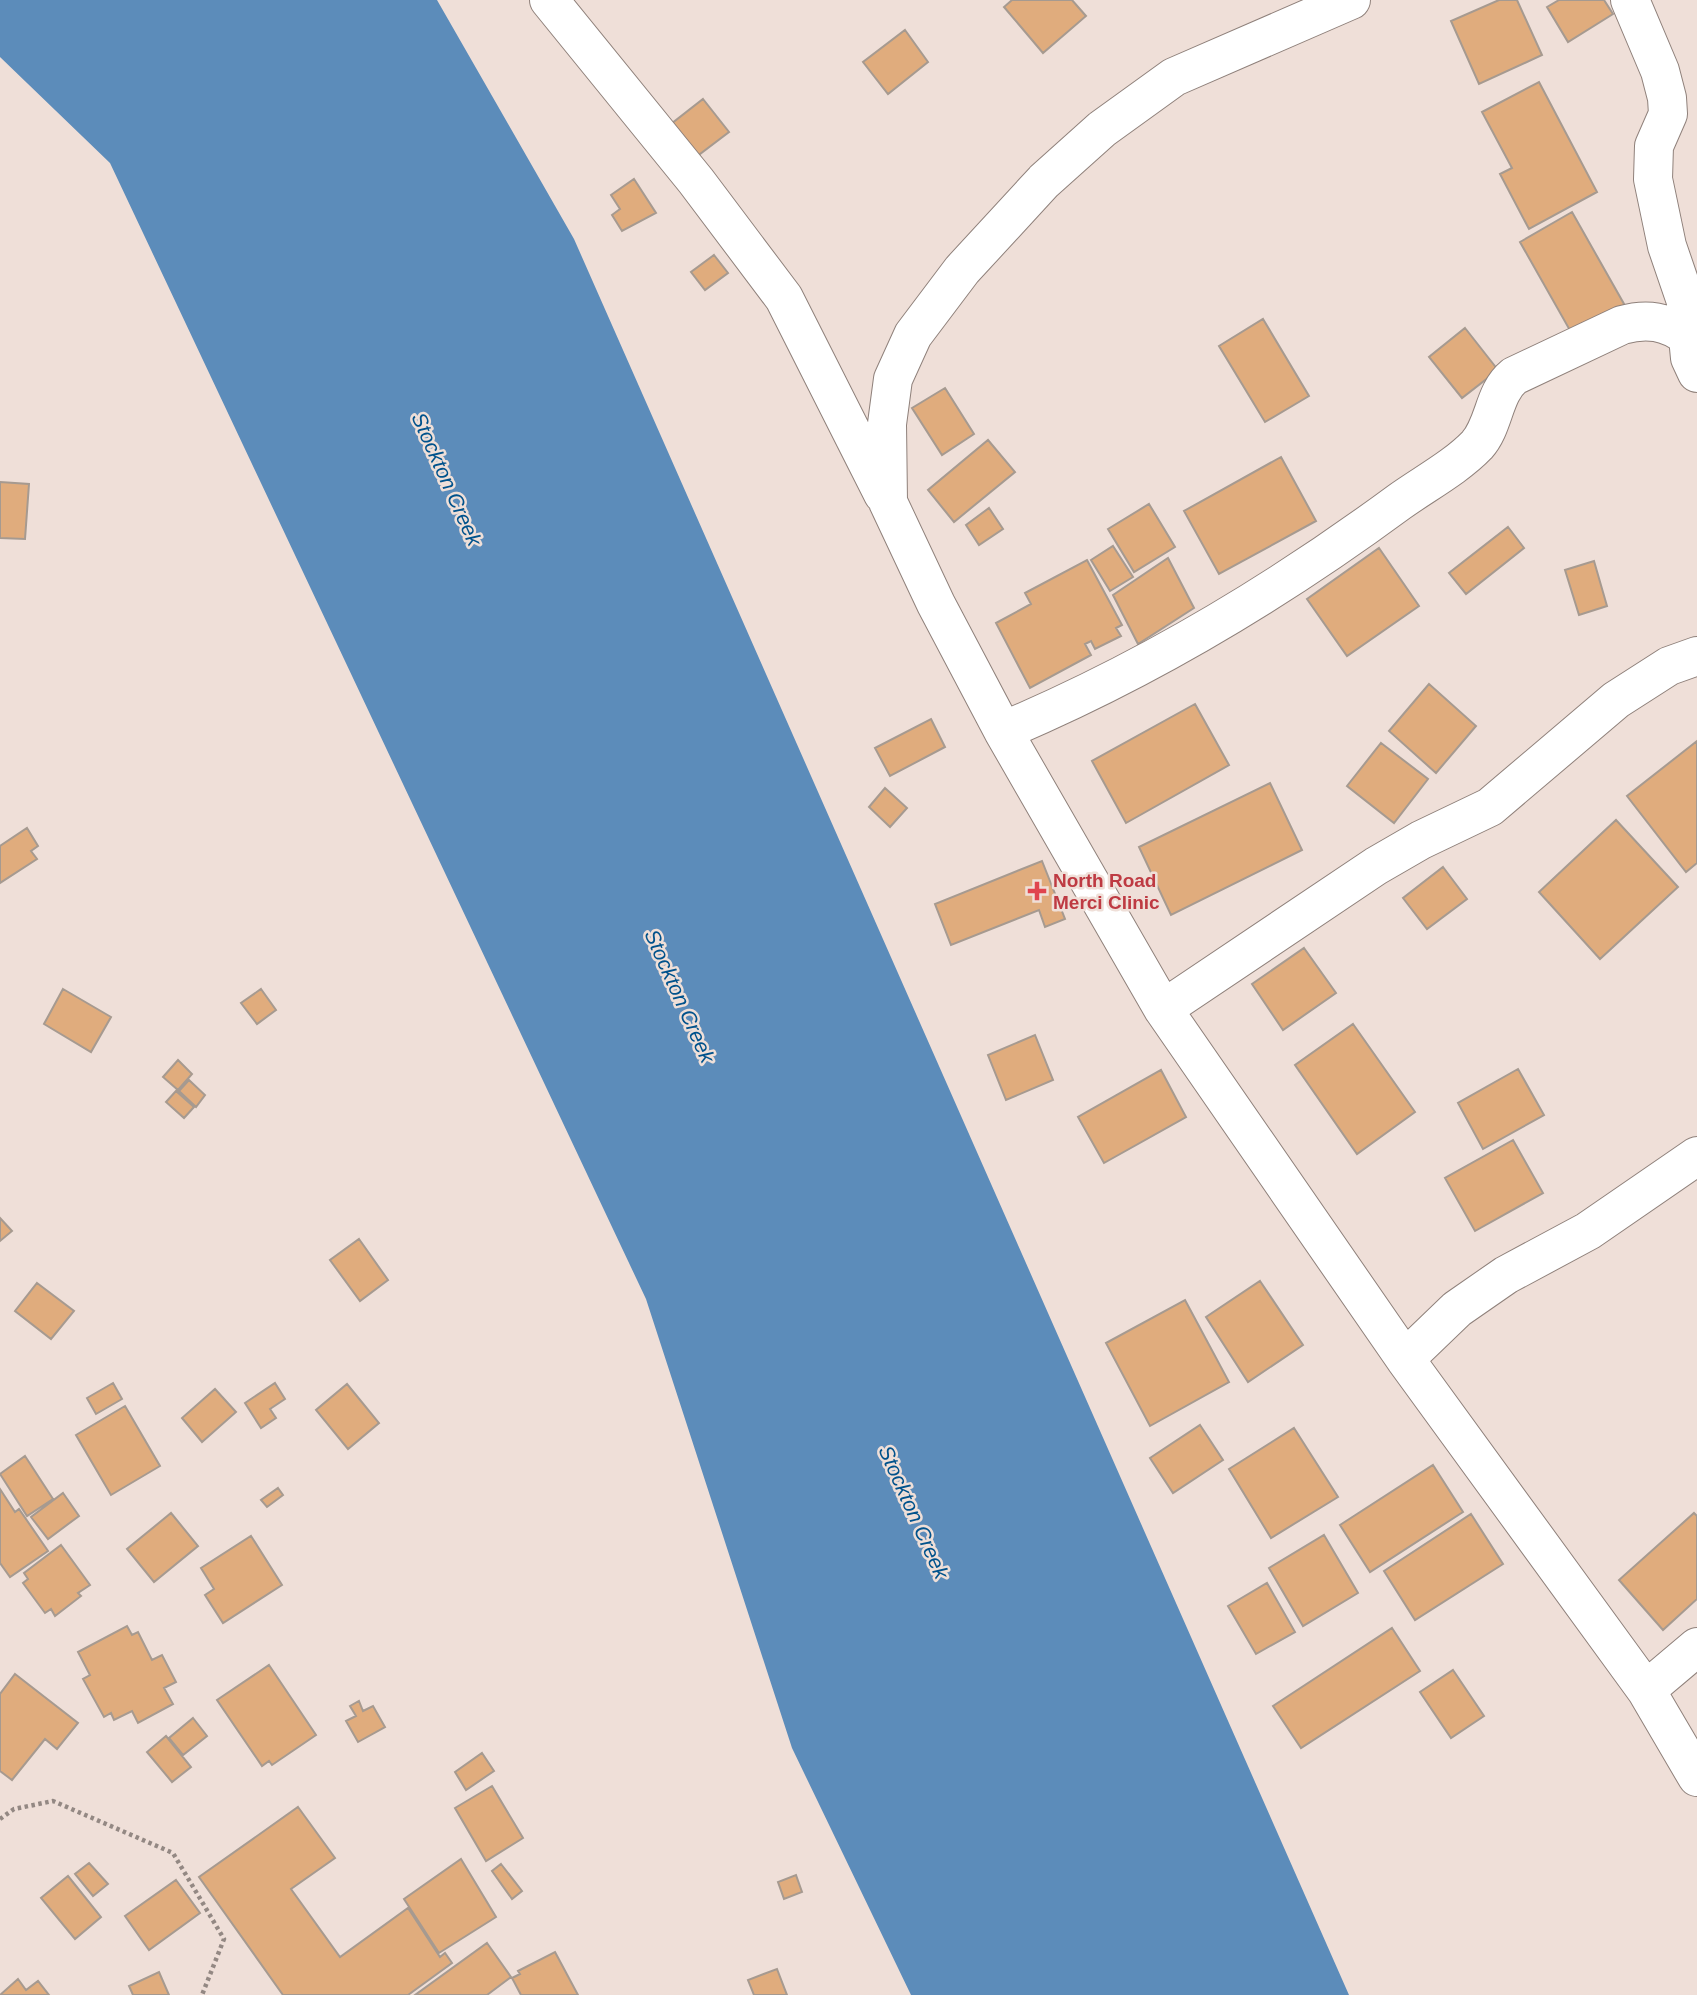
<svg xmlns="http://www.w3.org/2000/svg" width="1697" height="1995" font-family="Arial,sans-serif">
  <rect width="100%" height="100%" fill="#efdfd8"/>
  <!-- water -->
  <path fill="#5c8cba" d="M0,0H437L574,239L1349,1995H911L792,1748L646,1299L110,163L0,57Z"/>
  <!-- building -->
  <path fill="#e0ac7d" stroke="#a69a90" stroke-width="2" d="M1012,0H1072L1086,16L1043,53L1004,7Z
    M1499,0H1517L1542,55L1479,84L1451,21Z
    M1559,0H1604L1613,14L1568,42L1547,7Z
    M905,30L928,62L888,94L863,62Z
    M1539,82L1597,192L1529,229L1500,174L1512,168L1482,112Z
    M703,99L729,132L696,157L671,124Z
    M634,179L656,213L622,231L612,215L620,209L611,195Z
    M1572,212L1628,311L1576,341L1520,242Z
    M714,255L728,273L705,290L691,272Z
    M1263,319L1309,396L1265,422L1219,346Z
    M1465,328L1498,370L1462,398L1429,357Z
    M945,388L974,434L942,455L912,408Z
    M988,440L1015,472L954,522L928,490Z
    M1281,457L1316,521L1219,574L1184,511Z
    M0,482L29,484L25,539L0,538Z
    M1149,504L1175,547L1134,572L1108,529Z
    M989,508L1003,529L979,545L966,525Z
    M1508,527L1524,548L1466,594L1449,573Z
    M1113,546L1133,577L1110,591L1091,560Z
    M1379,548L1419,606L1347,656L1307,599Z
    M1168,558L1194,608L1138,644L1113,595Z
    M1087,560L1122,625L1116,628L1121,636L1095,649L1091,641L1085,644L1091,655L1030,688L996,623L1031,604L1025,593Z
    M1594,561L1607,606L1579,615L1565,570Z
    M1429,684L1476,726L1436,773L1389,731Z
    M1195,704L1229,765L1126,823L1092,761Z
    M931,719L945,747L890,776L875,748Z
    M1697,741V863L1686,872L1627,796Z
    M1381,743L1428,779L1394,823L1347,786Z
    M1270,783L1302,850L1171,915L1139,847Z
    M885,788L907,808L890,827L869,807Z
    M1616,820L1678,887L1600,959L1539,892Z
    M27,828L38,846L31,851L37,859L0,883V846Z
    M1042,861L1065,919L1045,927L1039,910L951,945L935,904Z
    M1443,867L1467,899L1427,929L1403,898Z
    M1304,948L1336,993L1283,1030L1252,984Z
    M63,989L111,1017L91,1052L44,1024Z
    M261,989L276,1010L257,1024L241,1003Z
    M1353,1024L1415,1112L1357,1154L1295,1065Z
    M1035,1035L1053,1080L1006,1100L988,1055Z
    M178,1060L192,1074L178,1090L163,1077Z
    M1518,1069L1544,1115L1483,1149L1458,1103Z
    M1161,1070L1186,1117L1104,1163L1078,1117Z
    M189,1080L205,1095L196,1107L179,1091Z
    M176,1091L194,1107L184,1118L166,1102Z
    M1513,1140L1543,1193L1475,1231L1445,1178Z
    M0,1218L12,1231L0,1241Z
    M359,1239L388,1280L360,1301L330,1260Z
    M1260,1281L1303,1345L1248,1382L1206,1317Z
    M37,1283L74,1311L51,1339L15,1311Z
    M1185,1300L1229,1382L1150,1426L1106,1343Z
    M113,1383L122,1399L96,1414L87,1398Z
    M275,1383L285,1399L270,1409L276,1418L261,1428L245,1403Z
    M347,1384L379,1423L348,1449L316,1410Z
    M215,1389L236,1412L202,1442L182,1418Z
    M125,1406L160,1466L111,1495L76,1435Z
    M1200,1425L1223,1460L1173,1493L1150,1458Z
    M1294,1428L1338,1497L1271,1538L1229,1469Z
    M25,1456L53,1499L27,1516L0,1474Z
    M1433,1465L1463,1512L1370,1572L1340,1525Z
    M278,1488L283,1495L267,1507L261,1500Z
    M0,1489L15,1512L19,1509L48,1551L10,1577L0,1563Z
    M63,1493L79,1516L48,1539L31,1517Z
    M171,1513L198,1546L154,1582L127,1549Z
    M1694,1513L1697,1516V1599L1663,1630L1619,1580Z
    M1471,1514L1503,1564L1415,1620L1384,1571Z
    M1324,1535L1358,1593L1303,1626L1269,1568Z
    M251,1536L282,1585L223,1623L205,1595L214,1589L201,1568Z
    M61,1545L90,1585L78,1593L81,1596L55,1616L51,1609L45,1613L23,1583L28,1579L24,1573Z
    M1267,1583L1295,1632L1256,1654L1228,1606Z
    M127,1626L132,1635L138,1632L152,1660L162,1655L176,1682L164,1688L173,1704L138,1723L132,1711L114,1720L111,1713L104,1717L83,1679L90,1675L78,1652Z
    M1392,1628L1420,1671L1301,1748L1273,1706Z
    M269,1665L316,1735L272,1765L269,1761L262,1766L217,1700Z
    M1453,1670L1484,1716L1451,1738L1420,1692Z
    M15,1674L78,1723L57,1749L45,1739L12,1780L0,1771V1694Z
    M359,1701L363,1711L373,1706L385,1727L358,1742L346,1721L356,1716L350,1706Z
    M193,1718L207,1736L183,1755L169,1738Z
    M166,1736L191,1767L172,1782L147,1752Z
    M482,1753L494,1771L466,1790L455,1772Z
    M492,1786L523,1838L486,1861L455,1808Z
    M298,1807L335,1858L291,1889L340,1957L408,1908L440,1957L445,1953L452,1963L408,1995H283L199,1877Z
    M461,1859L496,1917L439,1953L404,1899Z
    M89,1863L108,1884L93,1896L75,1874Z
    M501,1864L522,1891L512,1899L492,1871Z
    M796,1875L802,1892L784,1899L778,1882Z
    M68,1876L101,1917L75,1939L41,1898Z
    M176,1880L200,1913L149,1950L125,1916Z
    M487,1943L511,1977L487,1995H415Z
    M555,1952L578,1995H521L512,1978L520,1974L518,1971Z
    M777,1969L787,1995H754L748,1980Z
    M159,1972L169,1995H133L129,1986Z
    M18,1979L26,1990L38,1981L49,1995H0Z"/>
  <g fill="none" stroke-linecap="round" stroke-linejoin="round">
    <defs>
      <path id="minor" d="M549,0L696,181L784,298L883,494
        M1351,0L1174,77L1102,129L1044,181L962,270L913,335L893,379L887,424L888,502L936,604L1003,731L1163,1009L1405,1359L1646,1690L1697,1777
        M1630,0L1660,71L1667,98L1668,114L1654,146L1653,179L1667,246L1691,316L1688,337L1690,358L1697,373
        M1003,731C1143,672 1277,592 1399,502C1424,484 1456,467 1477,445C1495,425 1493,393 1514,376L1622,325C1647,318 1667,321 1688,337
        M1163,1009L1376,866L1421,840L1490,807L1616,700L1669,666L1697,656
        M1405,1359L1457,1309L1506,1275L1588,1231L1697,1156
        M1646,1690L1697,1647"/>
    </defs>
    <!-- minor casing -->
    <use href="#minor" stroke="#8f817b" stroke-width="40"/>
    <!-- path -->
    <path stroke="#938883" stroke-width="4.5" stroke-dasharray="3.5 3.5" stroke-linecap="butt" d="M0,1819L14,1809L53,1801L173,1853L224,1939L202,1995"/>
    <!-- minor -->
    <use href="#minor" stroke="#fff" stroke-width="38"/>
  </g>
  <!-- markers -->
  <path fill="#e0444e" stroke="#efdfd8" stroke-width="2.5" d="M1033.5 880.5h7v7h7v7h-7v7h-7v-7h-7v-7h7z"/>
  <g text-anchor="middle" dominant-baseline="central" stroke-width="5" stroke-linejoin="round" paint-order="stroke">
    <!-- health labels -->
    <g font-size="19" font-weight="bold" fill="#be3a42" stroke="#efdfd8" text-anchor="start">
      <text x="1053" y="880">North Road<tspan x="1053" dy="22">Merci Clinic</tspan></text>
    </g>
    <!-- water labels -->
    <g font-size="21" font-style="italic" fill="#00528c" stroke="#efdfd8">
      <text transform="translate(447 479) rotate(66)">Stockton Creek</text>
      <text transform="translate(680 996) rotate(66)">Stockton Creek</text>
      <text transform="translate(914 1512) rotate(66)">Stockton Creek</text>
    </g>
  </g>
</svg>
